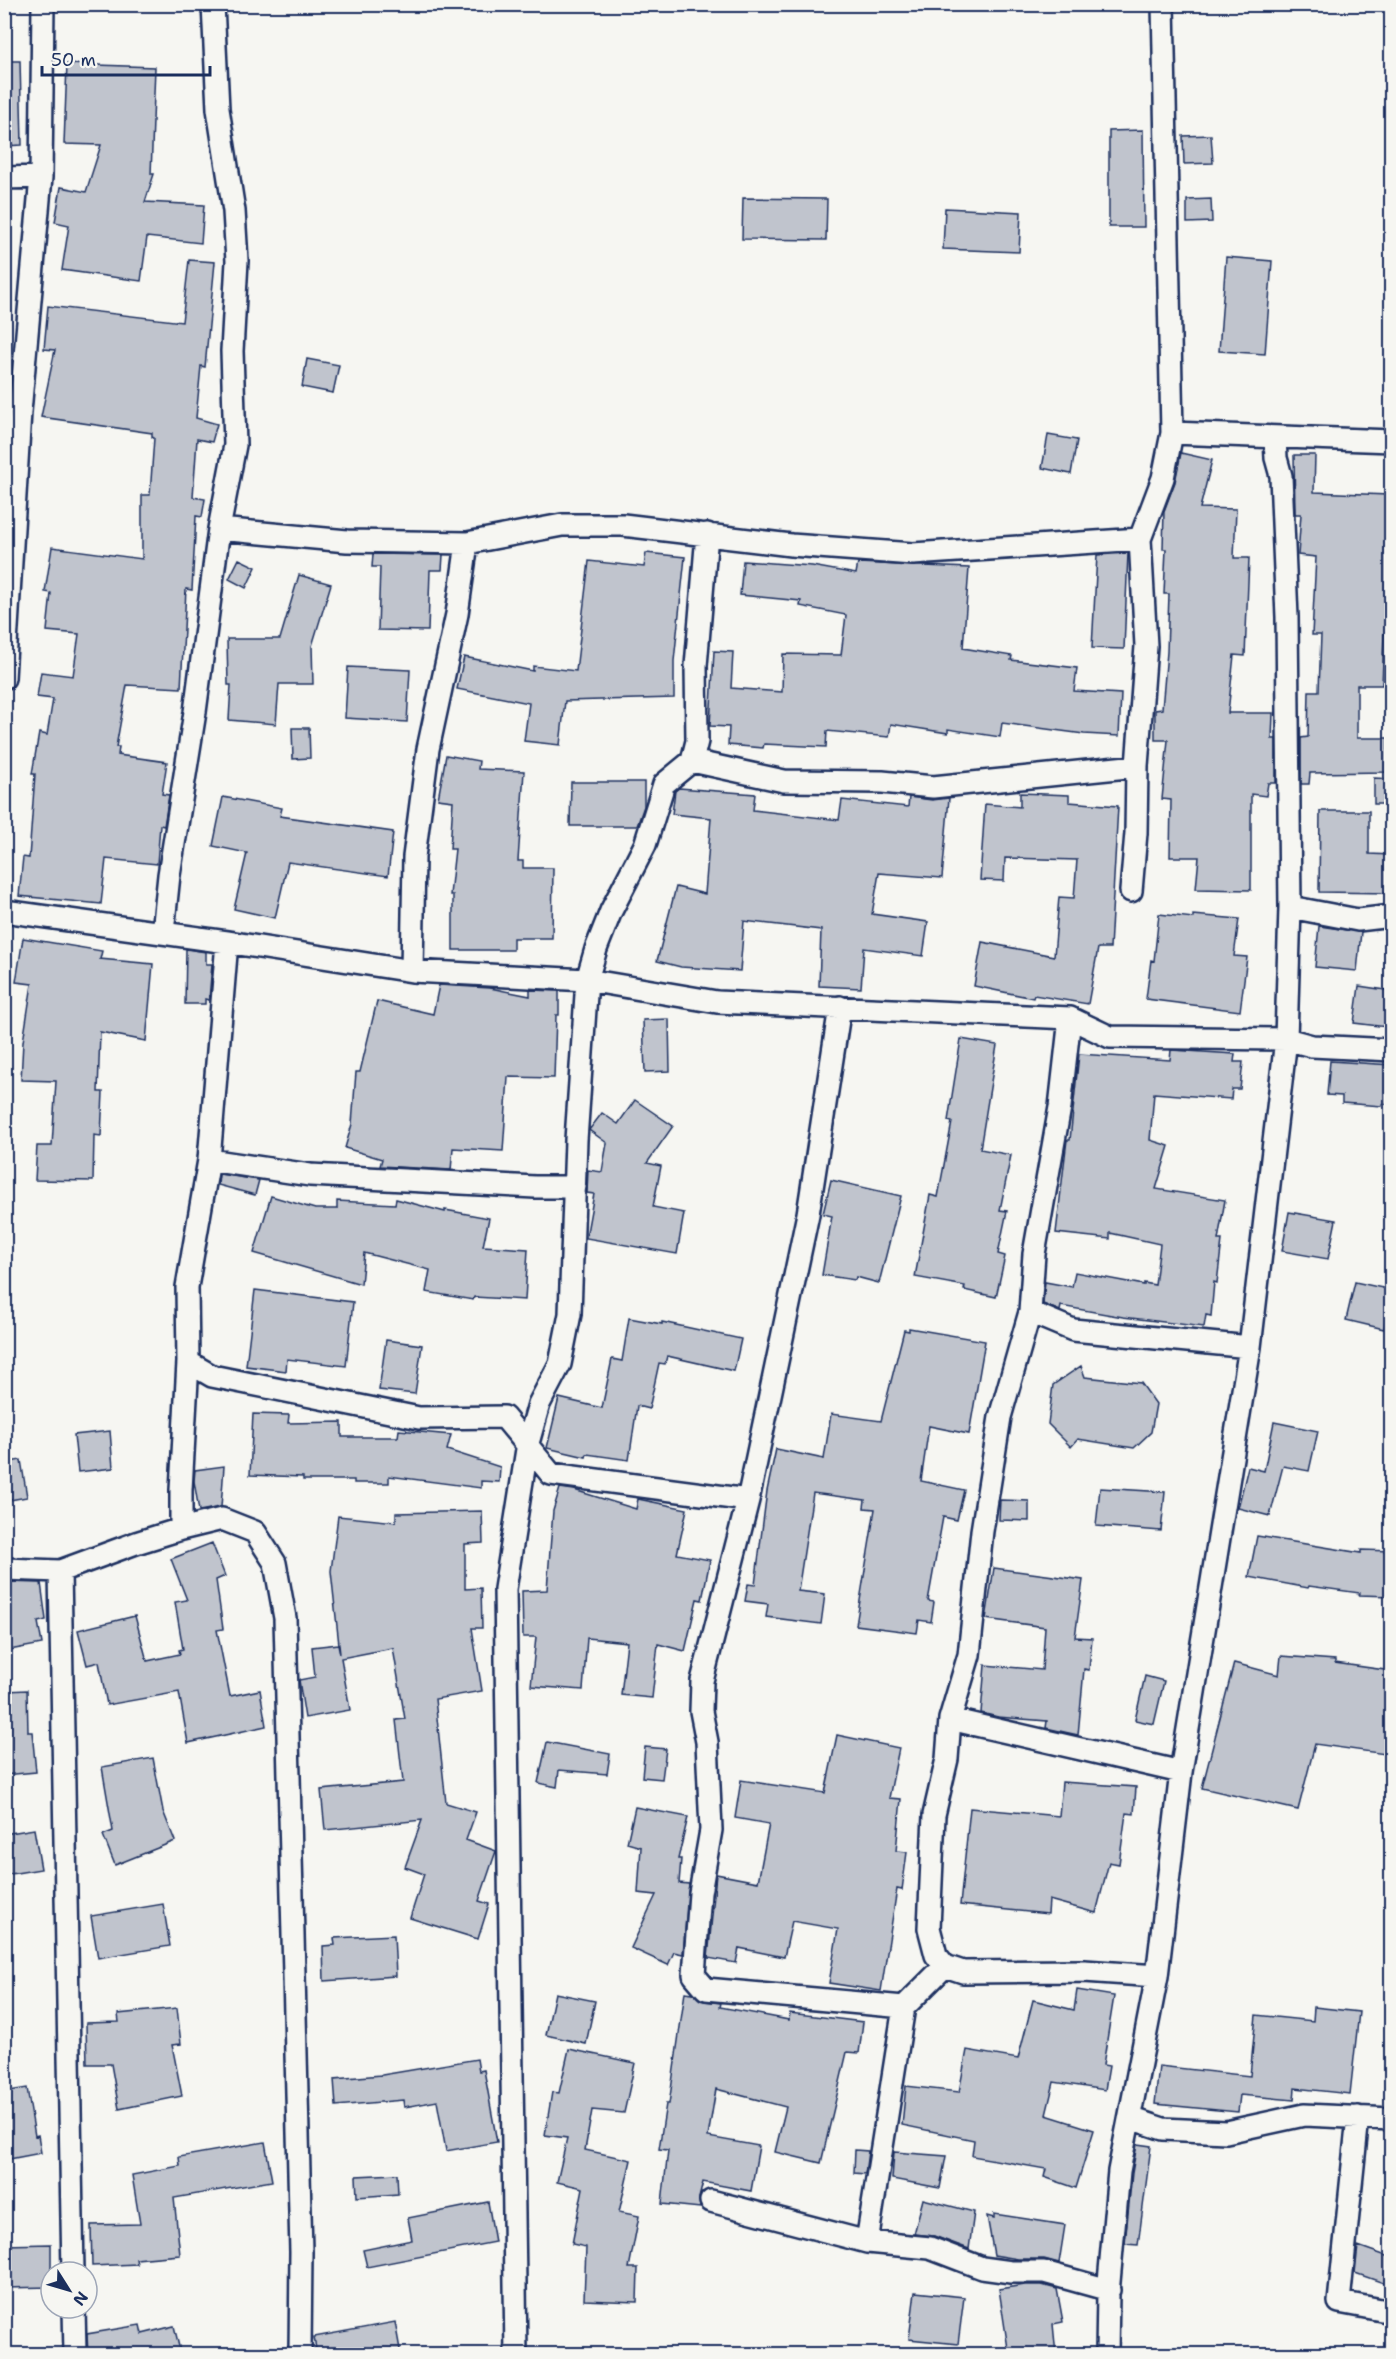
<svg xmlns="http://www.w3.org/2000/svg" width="1396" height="2359" font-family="'Shantell Sans',sans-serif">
  <rect width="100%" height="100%" fill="#f6f6f2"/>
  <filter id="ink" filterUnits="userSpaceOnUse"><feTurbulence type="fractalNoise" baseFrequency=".0167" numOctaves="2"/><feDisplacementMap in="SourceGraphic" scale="12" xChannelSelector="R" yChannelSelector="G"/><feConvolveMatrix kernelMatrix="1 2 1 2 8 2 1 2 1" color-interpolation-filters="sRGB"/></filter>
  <g filter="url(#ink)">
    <!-- building -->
    <path fill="#c0c4cd" stroke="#1b2f5e" stroke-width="1.5" d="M4,61H20L22,145L4,146Z
      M67,64L155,67L151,174H154L145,202L204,205L201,243L147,237L141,281L62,270L69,225L55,222L61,187L86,192L101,145L64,144Z
      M1143,130L1144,227H1109V131Z
      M1211,135L1213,163L1184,164L1183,136Z
      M743,198L827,199L826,240L742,239Z
      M1211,199L1212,222L1187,223V200Z
      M945,208L1021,212L1019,252L943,249Z
      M1226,257L1272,261L1265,354L1219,351Z
      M189,260L215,262L205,367L201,366L196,418L217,424L212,442L197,439L193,497L205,499L202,517L196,516L192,590L186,589L181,688L127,685L116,747H119L118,755L167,762L162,794L169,795L164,826L160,825L157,864L106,859L101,904L19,896L23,857L29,858L35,774H32L39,733L47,735L53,699L37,697L41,672L73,676L79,634L47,631L51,593L45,592L52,547L142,559V495H150L154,438L152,437V433L41,417L55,350L44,349L48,306L182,322Z
      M307,359L339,365L333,393L302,387Z
      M1048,435L1077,440L1071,474L1042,468Z
      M1181,453L1212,460L1200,508L1236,509L1234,558H1249L1245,656L1234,655L1228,713H1273L1272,739H1276V783H1268L1266,796L1251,794V890L1196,889L1199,857H1170L1171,800L1162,799L1168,740H1155V710L1162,709L1167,652L1169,594H1164L1166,549H1163L1164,511L1175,482Z
      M1294,455H1315L1314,492L1388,495L1386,547H1389L1388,634H1384L1382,685H1357V738H1388V772L1310,773L1309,784H1301V738L1308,737L1309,691H1319L1321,635H1312L1316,557L1298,555L1301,514H1295Z
      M646,553L685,557L674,661V698L565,701L560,745L524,741L529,703L457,689L464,657L533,671V666L576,671L589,561L644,567Z
      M1128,553L1124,649L1092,648L1097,555Z
      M373,554L443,555L442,570H430L428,631L378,630L380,567H372Z
      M239,559L256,567L246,588L229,579Z
      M743,561L812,566L856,574L858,563L969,568L963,648L1012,656L1011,660L1077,668L1074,691L1121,694L1119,736L1084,734L1002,723L1000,737L948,729V733L891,724L889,737L827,731L826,747L764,744L763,748L728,745L729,727L710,726L714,651L733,652L731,688L782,692L783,654L841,655L846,615L800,606L801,601L740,595Z
      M299,575L331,584L312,646L313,684H279L276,724L229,720L231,685H228L227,639H280Z
      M348,667L410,670L407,722L345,718Z
      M292,728H309L310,758L293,759Z
      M446,755L479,761L478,769L524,771L518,861H523V868H553L552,938H513V950H453V895H450L455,849H450L453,801L438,799Z
      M1374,778L1392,779L1391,804H1374Z
      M571,782H644V806L637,826H570Z
      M679,788L755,794L753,810L839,820L842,800L908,807L909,797L932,800L949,798L942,878L879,873L872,914L928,922L923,956L864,948L861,988L819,986L821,930L744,921L740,971L681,967L657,961L676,887L705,894L711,818L672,814L675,791Z
      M1020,793L1069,795V802L1118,806L1110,948H1098L1088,1004L1034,995L1033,998L974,986L982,942L1054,956L1059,897L1074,898L1077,860L1005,858L1004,881L980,880L985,804L1020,807Z
      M223,797L282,808L280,816L393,832L388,876L288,862L275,918L234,909L247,853L213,846Z
      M1320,811H1369V854L1392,855V893L1319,892Z
      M1159,914L1193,918V915L1239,919L1234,956L1247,957L1240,1011L1146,999L1151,960L1154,961Z
      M1319,926L1361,932L1357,971L1315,967Z
      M23,938L102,951L100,959L153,964L146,1041L100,1032L98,1092H103L101,1136L94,1135L93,1181L35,1180L37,1146H52L56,1081L21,1080L23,1042L32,984L16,982Z
      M186,949L206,952V964H212L209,1000L205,999V1004H185Z
      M439,985L490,988L530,996V990L559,991V1015H556L554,1078L508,1077L503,1151L453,1148L451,1170L380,1166L382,1159L345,1148L352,1124L356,1072H360L377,1001L433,1014Z
      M1359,986L1392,991L1387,1027L1354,1023Z
      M669,1019L670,1071L645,1072L643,1020Z
      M961,1039L997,1045L980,1149L1011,1155L1000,1210L1007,1211L998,1254L1005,1256L996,1297L964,1290L965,1286L915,1277L930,1195L938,1197L952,1122L948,1121Z
      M1171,1050L1235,1054L1234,1062H1243L1240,1089H1232L1231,1099L1154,1093L1150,1140L1169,1146L1156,1189L1225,1200L1218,1240H1222L1217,1283L1214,1282L1211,1316L1206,1315L1204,1327L1123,1317L1061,1306L1060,1311L1043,1304L1045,1282L1072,1287L1075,1272L1144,1285V1283L1155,1285L1160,1244L1110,1233V1239L1056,1233L1066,1148L1067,1140H1070L1079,1054L1170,1060Z
      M1330,1061L1392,1065V1104H1382V1106L1342,1103V1096L1327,1095Z
      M635,1100L673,1126L647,1163L661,1166L653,1207L684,1213L677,1254L586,1238L594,1194L587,1193L588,1170L602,1172L607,1143L589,1130L602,1113L618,1124Z
      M219,1174L259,1180L255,1195L218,1185Z
      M831,1180L901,1196L879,1283L856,1277L855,1280L822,1275L832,1216L823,1214Z
      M271,1196L315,1209H337V1201L395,1204L396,1199L445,1212V1210L489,1218L483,1246L528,1249L525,1300L474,1297L473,1300L426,1292L430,1270L364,1253L361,1284L254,1253Z
      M1289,1212L1336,1220L1328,1259L1282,1251Z
      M1355,1282L1392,1290L1384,1329L1346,1320Z
      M255,1290L353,1302L346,1366L287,1359L286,1371L246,1366Z
      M629,1318L662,1324V1322L741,1339L734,1371L667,1356L665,1364L659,1363L649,1409L637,1406L629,1460L587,1454L586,1457L547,1448L559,1398L602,1408L612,1359L622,1361Z
      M909,1328L985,1341L969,1434L929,1426L921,1481L964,1490L957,1520L943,1517L928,1601L934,1602L931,1622L919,1620L917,1633L856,1625L875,1509L864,1508L865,1500L813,1493L798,1591L825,1594L821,1624L766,1617L768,1604L745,1601L748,1584L755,1585L767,1491L776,1449L824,1459L831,1414L881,1421L904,1330L909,1331Z
      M386,1340L422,1345L415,1394L379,1390Z
      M1081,1366L1085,1377L1141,1383L1156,1404L1151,1432L1134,1448L1078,1439L1071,1447L1048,1424L1053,1385Z
      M253,1414L289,1415L288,1423L342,1422V1437H398L399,1430L451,1435L447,1450L500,1467L499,1482L481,1481V1488L389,1476V1483H354V1480H303V1477L250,1475Z
      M1274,1422L1318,1431L1309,1471L1283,1466L1270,1516L1238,1508L1248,1467L1264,1471Z
      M110,1431L113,1468L78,1472L74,1435Z
      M21,1460L27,1497L4,1501V1463Z
      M224,1466L221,1507L199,1511L194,1481L195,1470Z
      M560,1488L574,1490L636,1509L638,1499L687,1509L677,1554L710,1560L702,1600L697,1599L685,1651L658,1644L652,1698L621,1695L627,1642L587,1638L583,1690L531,1686L536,1637H523L522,1591L547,1590L553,1511Z
      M1100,1488L1165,1492L1161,1531L1096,1526Z
      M1000,1500L1029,1501V1521L999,1520Z
      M482,1511L483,1543L465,1544V1589L481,1588L482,1628H472L482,1691L435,1699L446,1803L476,1812L466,1840L496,1851L479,1901L489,1904L478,1939L410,1918L424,1874L405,1867L422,1820L325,1830L321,1790L403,1782L396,1720L405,1719L393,1648L341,1658L350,1710L305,1718L299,1680L315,1677L312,1647L338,1644L340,1654L331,1571L338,1516L396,1522V1513Z
      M1257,1536L1361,1553V1550L1392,1551V1596L1359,1595L1360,1593L1309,1586L1308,1588L1249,1577Z
      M212,1543L225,1576L216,1580L223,1629L217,1630L230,1696L260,1690L266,1726L188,1743L179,1692L107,1705L99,1662L87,1665L78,1630L135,1616L147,1661L180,1654L179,1650L183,1649L175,1602L187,1600L171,1559Z
      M994,1568L1083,1580L1075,1637L1092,1638L1089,1670L1084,1669L1078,1735L1046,1728L1047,1721L998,1717L981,1713L985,1665L1042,1670L1045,1627L986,1619Z
      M4,1582L41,1583L46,1620L38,1622L42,1644L4,1651Z
      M1281,1656L1335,1660V1663L1392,1671V1755L1315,1744L1298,1810L1202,1788L1234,1663L1279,1675Z
      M1145,1676L1164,1681L1154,1724L1135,1720Z
      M27,1690L28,1732H32L36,1772L4,1775V1735H8L7,1691Z
      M837,1735L899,1748L889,1798L901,1799L896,1851L907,1852L902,1890L897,1889L881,1991L829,1983L838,1929L792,1921L784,1957L739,1948L736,1963L708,1958L716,1874L758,1882L769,1824L735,1818L741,1780L825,1793Z
      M547,1742L610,1754L607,1774L559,1770L557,1787L538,1783Z
      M645,1747L666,1749L662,1779L642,1777Z
      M153,1758L163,1811L175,1841L115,1865L103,1835L113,1831L102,1767Z
      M1062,1782L1136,1787L1134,1814L1126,1813L1119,1864L1109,1862L1096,1913L1049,1900L1048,1914L960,1905L970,1808L1059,1816Z
      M635,1807L688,1817L678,1859H681L679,1883L689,1884L683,1954L674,1952L668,1965L631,1948L656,1895L638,1893L641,1847L627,1843Z
      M34,1829L41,1869L4,1875V1834Z
      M163,1904L170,1946L98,1958L91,1916Z
      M394,1935L396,1976L324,1981L323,1946L335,1945L334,1938Z
      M1077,1990L1114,1996L1103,2065L1109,2066L1105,2090L1054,2082L1046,2115L1094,2130L1076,2188L1044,2177L1046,2169L972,2156L974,2140L902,2125L906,2086L959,2092L967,2050L1018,2059L1033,2000L1074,2010Z
      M685,1992L693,1993L704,2001L721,2003L720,2007L789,2020L790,2013L863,2022L859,2053L847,2052L821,2163L775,2152L786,2107L716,2089L708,2137L759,2146L751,2191L703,2182L699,2198L700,2208L662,2204L668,2150L659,2149L666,2104H669Z
      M555,1993L595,2001L586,2044L546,2035Z
      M1314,2007L1359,2012L1350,2094L1295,2088L1294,2100L1240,2095L1238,2112L1155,2104L1159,2066L1250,2076L1256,2015L1313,2021Z
      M177,2008L181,2044L172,2045L182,2096L119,2109L111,2064H87L86,2023L119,2022L118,2014Z
      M569,2049L635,2063L624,2113L592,2110L585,2150L631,2160L619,2212L639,2216L629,2268H638L637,2302L584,2300L586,2247L572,2244L583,2188L557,2182L567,2138L545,2135L552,2092L559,2093Z
      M477,2059L479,2071L484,2070L497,2142L446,2151L437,2101L404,2107L403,2100L336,2106L334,2079L382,2075Z
      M27,2088L35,2136L38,2135L41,2153L4,2160V2092Z
      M265,2142L272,2181L174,2198L180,2255L136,2259L137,2264L92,2266L91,2225L140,2224L132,2175L180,2166L179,2157Z
      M1137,2144L1151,2146L1138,2245L1125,2244L1132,2173Z
      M855,2150L868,2151L865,2174L854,2173Z
      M894,2152L946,2156L940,2188L892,2179Z
      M397,2174L398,2194L357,2197L356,2176Z
      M923,2199L974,2212L969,2249L934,2236L914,2234Z
      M488,2202L495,2242L367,2267L363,2250L412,2240L408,2218Z
      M994,2214L1065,2225L1059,2263L1044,2259H1018L994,2255L987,2216L994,2218Z
      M51,2244V2287L4,2288V2245Z
      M1358,2246L1392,2258V2286L1355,2273Z
      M1025,2285H1042L1057,2289L1063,2322L1053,2324L1056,2355H1009L999,2289Z
      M915,2292L964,2297L958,2344L909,2339Z
      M395,2322L401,2355H317L314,2337Z
      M140,2325L142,2334L174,2326L181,2355H88L87,2334Z"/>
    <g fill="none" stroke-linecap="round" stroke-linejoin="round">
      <defs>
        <path id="minor" d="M213,4L218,109L234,211L237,261L232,351L235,445L219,529L347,541L467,543L562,525H623L791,545L913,554L1140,539
          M1163,4L1172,433L1392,441
          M4,178L41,177
          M4,678L20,412L41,177L43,4
          M692,761L784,781L882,782L933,787L1137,766
          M1131,891L1136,833L1137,766L1146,646L1140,539L1163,478L1172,433
          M1290,907L1358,920L1392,916
          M4,911L227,942L412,971L587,980L717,1002L1070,1018L1110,1037L1286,1039L1312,1046L1392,1050
          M163,932L169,875L195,712L219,529
          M412,971L414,857L428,749L457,614L467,543
          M840,1007L808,1214L748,1500L702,1681L701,1711L707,1742L711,1830L700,1893L694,1975L706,1989L904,2007
          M1070,1018L1060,1107L1034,1254L1030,1312L1000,1417L982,1531L969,1655L950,1719L947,1759L934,1815L929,1928L936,1955L945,1966L963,1972L1084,1971L1157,1976
          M209,1160L310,1175L535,1187H575
          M1030,1312L1073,1330L1250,1347
          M188,1362L212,1376L419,1418L504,1417L551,1474L748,1500
          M181,1529L222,1519L255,1532L275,1563L285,1618L301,2252L300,2354
          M4,1569L60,1571L136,1543L181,1529V1490L188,1362L187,1287L209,1160L227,942
          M60,1571L73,2272
          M950,1719L1181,1772
          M1358,2117L1339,2302L1392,2312
          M1130,2118L1163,2129L1226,2132L1304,2115L1392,2119
          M711,2201L867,2242L930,2248L982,2268L1011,2272H1044L1109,2290
          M867,2242L904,2007L945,1966
          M74,2308L75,2354
          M516,2354L505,1589L528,1443L539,1404L560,1364L570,1314L576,1140L587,980L596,949L611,911L645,845L664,784L692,761L697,741L696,666L707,534
          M1107,2354L1108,2293L1119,2171L1157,1976L1181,1772L1250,1347L1286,1039L1290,907L1287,617L1281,476L1276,458L1275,438"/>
      </defs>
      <!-- minor casing -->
      <use href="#minor" stroke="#1b2f5e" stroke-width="26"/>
      <!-- minor -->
      <use href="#minor" stroke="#f6f6f2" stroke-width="21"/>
    </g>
  </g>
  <!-- margin -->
  <rect width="1396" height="2359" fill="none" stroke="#f6f6f2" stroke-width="24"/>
  <rect x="12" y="12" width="1372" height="2335" fill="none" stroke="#1b2f5e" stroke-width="2" filter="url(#ink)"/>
  <!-- north arrow -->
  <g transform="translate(69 2290) rotate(127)"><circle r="28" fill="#f6f6f2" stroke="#9ea6b7" stroke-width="1.5"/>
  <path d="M0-4.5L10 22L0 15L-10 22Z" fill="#1b2f5e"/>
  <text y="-9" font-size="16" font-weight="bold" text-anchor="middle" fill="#1b2f5e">N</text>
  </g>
  <!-- scale -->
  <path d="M42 66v9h168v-9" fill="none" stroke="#1b2f5e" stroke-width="3"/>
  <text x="51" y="66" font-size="18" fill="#1b2f5e" stroke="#f6f6f2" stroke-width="4.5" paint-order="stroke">50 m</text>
</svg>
